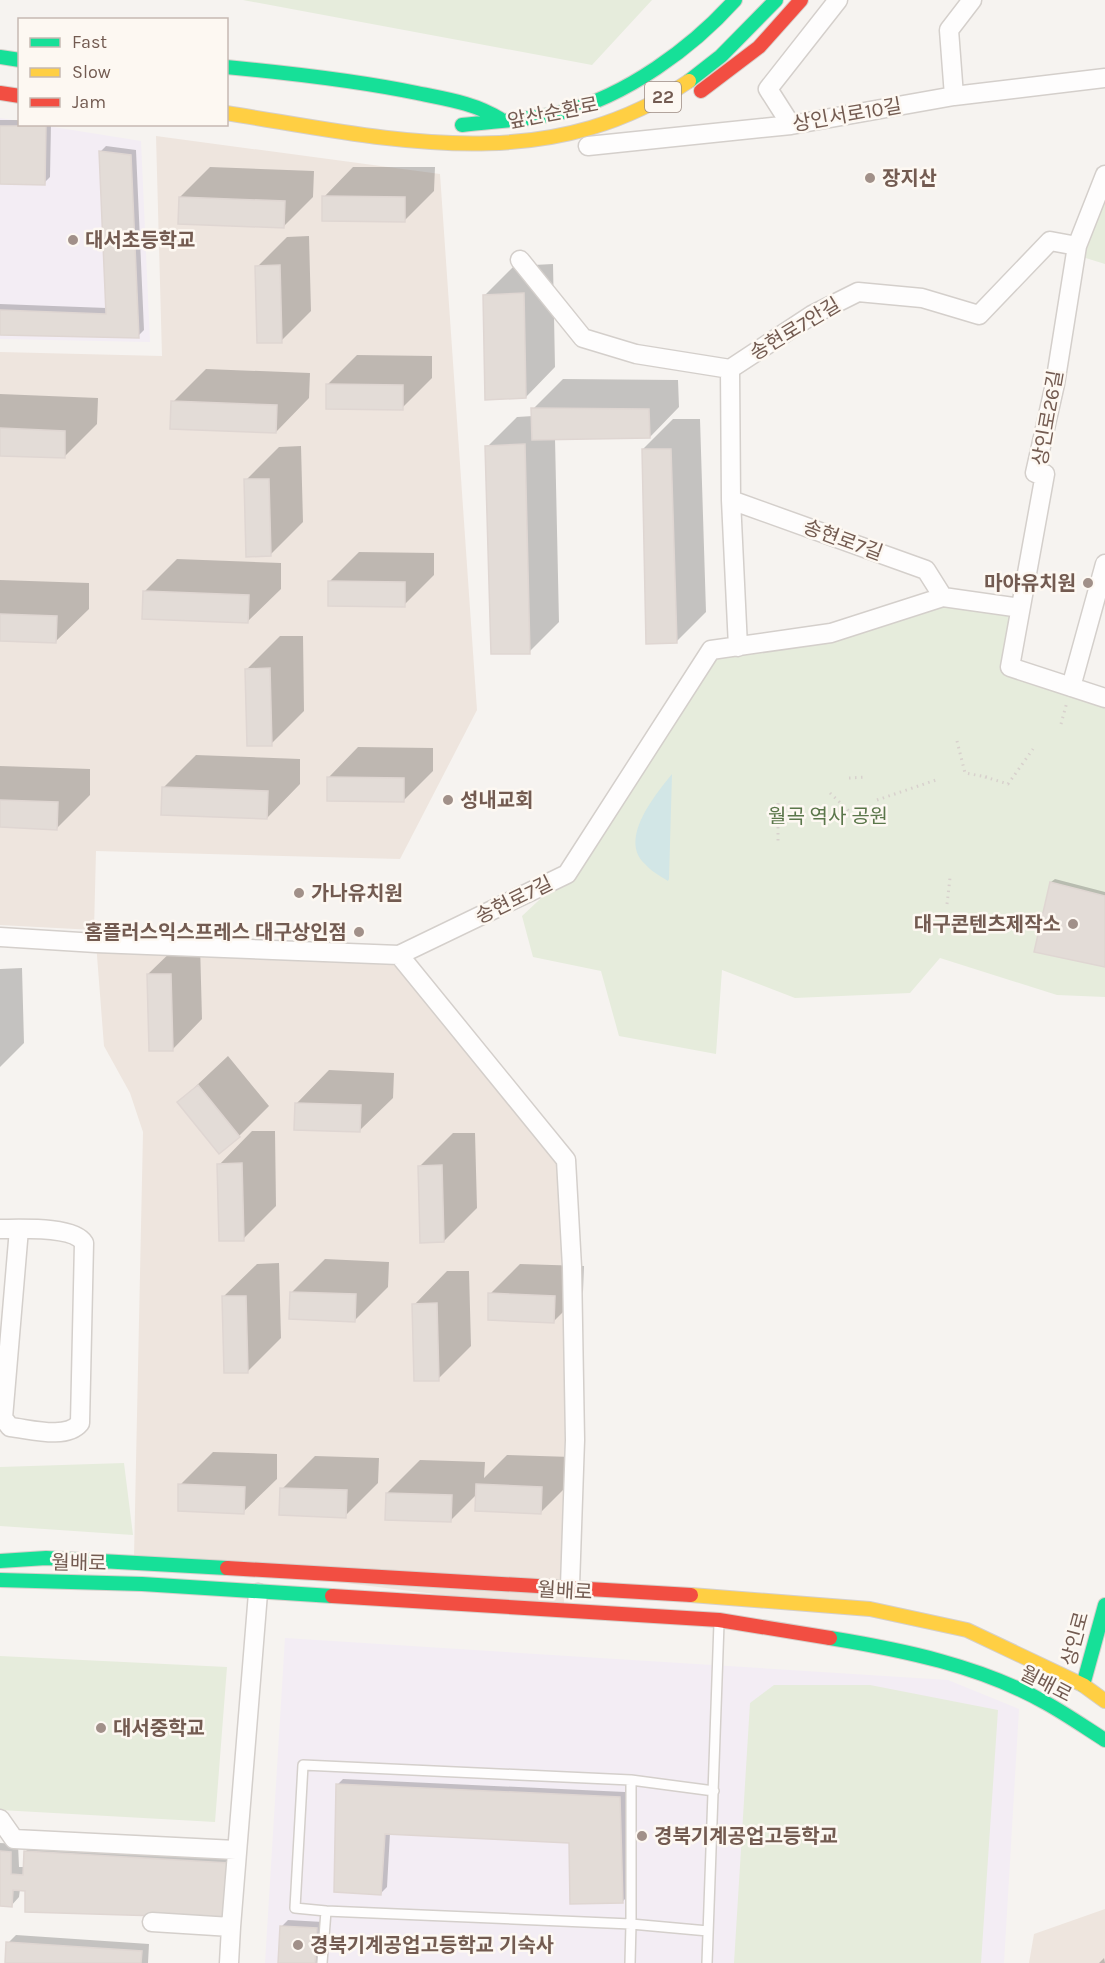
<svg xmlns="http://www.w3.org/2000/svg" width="1105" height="1963" font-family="Karla,'Noto Sans KR',sans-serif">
  <rect width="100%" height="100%" fill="#f6f3f0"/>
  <!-- residential -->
  <path fill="#eee5de" d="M156,136L440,174L477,710L400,859L96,851L94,930L0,925V352L162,356Z
    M96,943L399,955L566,1160L564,1610L134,1557L143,1132L130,1093L104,1046Z
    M1105,1909V1963H1029L1034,1934Z"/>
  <!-- education -->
  <path fill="#f3edf4" d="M0,118L19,121L20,124L41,125L141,141L150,342L0,339Z
    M285,1638L948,1680L1019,1709L1004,1963H265Z"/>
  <!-- green -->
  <path fill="#e6ecdc" d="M243,0H652L592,65Z
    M1105,175V264L1076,255Z
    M943,597L1020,608L1010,667L1105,698V997L1057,995L940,958L910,993L795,998L722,970L716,1054L619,1036L601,971L533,957L522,916L567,874L711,650L831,633Z
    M124,1463L133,1535L0,1526V1467Z
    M0,1656L227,1667L215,1822L0,1810Z
    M774,1685H870L998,1710L981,1963H734L750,1703Z"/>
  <!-- water -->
  <path fill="#d2e6e6" d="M672,774L669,879L668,881C660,876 651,871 645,864C618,839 656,794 672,774Z"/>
  <!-- shadow -->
  <path fill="#0003" d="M0,120H20V124H51L50,177L44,183L0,182Z
    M106,146L136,150L144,330L138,336L0,333V304L107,308L100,152Z
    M210,167L314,171L313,197L283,227L180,197Z
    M353,167H435L434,191L405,220L324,197Z
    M309,236L311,311L281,341L257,267L287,237Z
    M553,264L555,367L526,397L484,296L514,266Z
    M357,355L432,356V378L402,408L327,385Z
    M206,369L310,373L309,398L276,432L173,402Z
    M563,379L678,380L679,407L650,437L555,438L559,622L529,652L487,447L517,417L533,416V409Z
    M0,394L98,398L97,424L64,457L0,454Z
    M673,419H700L706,612L676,642L643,449Z
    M301,446L303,522L270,555L246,480L279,447Z
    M359,552L434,553V575L404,605L329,582Z
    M177,559L281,563V589L247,622L144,592Z
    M0,580L89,583V609L55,642L0,640Z
    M280,636H303L304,711L271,744L247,669Z
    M358,747L433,748V771L403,801L329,777Z
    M196,755L300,759V784L267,818L163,788Z
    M0,766L90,769V795L57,828L0,826Z
    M1055,879L1105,892V966L1051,882Z
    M200,944L202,1019L173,1049L148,974L178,945Z
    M22,968L24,1043L0,1067V969Z
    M228,1056L269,1106L239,1136L179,1102Z
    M329,1070L394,1073L393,1098L359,1131L296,1104Z
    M252,1131H275L276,1206L243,1239L219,1165Z
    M453,1133H475L477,1208L444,1241L420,1166Z
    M325,1259L389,1262L388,1287L355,1320L291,1293Z
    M279,1263L281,1338L248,1371L223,1297L257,1264Z
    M520,1264L584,1266L583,1292L554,1321L490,1294Z
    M447,1271H469L471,1346L438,1379L414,1305Z
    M213,1452L277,1454V1479L243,1512L180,1485Z
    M507,1455L572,1457L571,1482L541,1512L477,1494L451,1520L387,1493L420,1460L485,1462L484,1478Z
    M315,1456L379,1458L378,1483L345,1516L282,1489Z
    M343,1779L625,1792L628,1896L622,1902L571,1841L390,1833L387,1887L381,1893L337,1785Z
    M0,1843L18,1844L19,1867H25V1852L34,1843L237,1855L233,1909L20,1889L19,1897L11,1906L0,1905Z
    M288,1920L323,1922L321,1963H280L282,1926Z
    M16,1935L149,1944L148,1963H6L8,1943Z
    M1104,1958L1105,1963H1099Z"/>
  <!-- building -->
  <path fill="#e3dcd7" stroke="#dfd6d2" stroke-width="1.5" d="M0,126H46L45,185L0,184Z
    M99,151L131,155L139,338L0,335V310L106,314Z
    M322,196L405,197V222L322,221Z
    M179,197L285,201L284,228L178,224Z
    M280,265L282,343H257L255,266Z
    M524,293L526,398L485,400L483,295Z
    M326,384L403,385V410L326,409Z
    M171,401L277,405L276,433L170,429Z
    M531,408L649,409L650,438L532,440Z
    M0,428L65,431V458L0,456Z
    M525,444L530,654H491L485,446Z
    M642,449H671L677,643L646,644Z
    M244,479H269L271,556L246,557Z
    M328,581L405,582V607L328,606Z
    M143,591L249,595L248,623L142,619Z
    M0,614L57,616L56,643L0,641Z
    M270,668L272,746H247L245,669Z
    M327,777L404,778V802L327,801Z
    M162,787L268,791L267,819L161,815Z
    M0,800L58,802L57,830L0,827Z
    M1050,882L1105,896V967L1034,952Z
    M147,974H171L173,1051H149Z
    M198,1085L240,1137L219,1154L177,1102Z
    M295,1103L361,1105L360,1132L294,1130Z
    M242,1163L244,1241H219L217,1164Z
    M442,1165L444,1242L420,1243L418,1166Z
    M290,1292L356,1294L355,1322L289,1319Z
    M488,1293L555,1296L554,1323L488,1320Z
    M222,1296H246L248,1373H224Z
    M437,1303L439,1381H414L412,1304Z
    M178,1484L245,1487L244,1514L178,1511Z
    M476,1484L542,1487L541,1514L475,1511Z
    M280,1488L347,1490L346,1518L279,1515Z
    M386,1493L452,1495L451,1522L385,1520Z
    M336,1784L620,1797L623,1903L570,1904L569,1843L385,1834L381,1895L334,1892Z
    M0,1851L11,1852V1874L23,1875L24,1851L229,1863L226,1918L25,1912V1891L13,1890L12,1907L0,1906Z
    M280,1926L317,1928L315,1963H278Z
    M6,1942L142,1951L141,1963H5Z"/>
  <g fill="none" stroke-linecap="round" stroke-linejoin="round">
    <defs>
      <path id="lane" d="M326,1911L631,1924V1780
        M322,1963L326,1911L295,1908L303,1765L631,1780L714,1791
        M630,1963L631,1924L708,1931
        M707,1963L719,1623"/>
      <path id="street" d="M954,96L949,30L972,0
        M791,125L768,89L838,0
        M588,146L791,125L954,96L1105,78
        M1105,175L1077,246L1055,384L1035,473L1045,474L1010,667L1105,698
        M520,260L583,338L636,354L730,369L812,315L858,292L922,298L979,315L1050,241L1077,246
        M730,369L731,500L738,647
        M731,500L926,570L943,597
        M1071,687L1105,564
        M0,937L96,943L399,955L567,874L711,650L831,633L943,597L1020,608
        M399,955L566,1160L572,1267L575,1440L570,1586
        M0,1229C20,1229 74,1226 84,1243L80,1423C66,1440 30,1429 10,1427L3,1418L19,1229
        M0,1819L14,1839L236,1850
        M152,1922L231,1927L258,1593
        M229,1963L231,1927"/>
      <path id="fast" d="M0,57L20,60
        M226,67C290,73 354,80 417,93C446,99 475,103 500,119
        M689,81L721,56L776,0
        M462,125C495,121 531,120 563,112C626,96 692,48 735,0
        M0,1561L46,1558L227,1568
        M0,1580L142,1584L332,1596
        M830,1638C903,1650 981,1666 1046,1703C1066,1714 1086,1728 1105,1740
        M1083,1685L1105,1605"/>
      <path id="slow" d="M226,113C386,138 544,180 689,81
        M691,1595L870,1609L967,1630L1083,1685L1105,1701"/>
      <path id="jam" d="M701,91L759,47L801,0
        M0,93L20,96
        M227,1568L691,1595
        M332,1596L719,1620L830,1638"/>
    </defs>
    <!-- lane casing -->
    <use href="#lane" stroke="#d4cfcb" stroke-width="12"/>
    <!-- street casing -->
    <use href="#street" stroke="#d4cfcb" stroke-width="21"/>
    <!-- fast casing -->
    <use href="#fast" stroke="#d5cfca" stroke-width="16"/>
    <!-- slow casing -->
    <use href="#slow" stroke="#d5cfca" stroke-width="16"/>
    <!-- jam casing -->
    <use href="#jam" stroke="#d5cfca" stroke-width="16"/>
    <!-- path -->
    <path stroke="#d8d1cd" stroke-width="3" stroke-dasharray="1.5 4.5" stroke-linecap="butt" d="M1061,724L1067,702
      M957,741L965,773L987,777
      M985,777L1008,784L1033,749
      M849,778L867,777
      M830,793L850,812
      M877,800L936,780
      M778,803V844
      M947,904L950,878"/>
    <!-- lane -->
    <use href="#lane" stroke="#fefdfd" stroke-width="9"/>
    <!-- street -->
    <use href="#street" stroke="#fefdfd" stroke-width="18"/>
    <!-- fast -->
    <use href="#fast" stroke="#16e098" stroke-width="14"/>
    <!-- slow -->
    <use href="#slow" stroke="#ffcf43" stroke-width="14"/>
    <!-- jam -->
    <use href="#jam" stroke="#f24e42" stroke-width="14"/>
  </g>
  <!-- markers -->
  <g fill="#a19089" stroke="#fdf8f2" stroke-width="2">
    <circle cx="870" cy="178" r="6"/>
    <circle cx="73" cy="240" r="6"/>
    <circle cx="1088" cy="583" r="6"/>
    <circle cx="448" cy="800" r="6"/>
    <circle cx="299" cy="893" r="6"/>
    <circle cx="1073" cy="924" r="6"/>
    <circle cx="359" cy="932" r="6"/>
    <circle cx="101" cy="1728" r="6"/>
    <circle cx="642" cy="1836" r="6"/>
    <circle cx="298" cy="1945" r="6"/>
  </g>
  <g text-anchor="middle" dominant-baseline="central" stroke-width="5" stroke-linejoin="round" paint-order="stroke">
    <!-- shield labels -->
    <rect fill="#fdf8f2" stroke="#9c8a81" stroke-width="1.5" x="645" y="82" width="36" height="30" rx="4.5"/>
    <g font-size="18" font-weight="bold" fill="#735b51">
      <text x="663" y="97">22</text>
    </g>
    <!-- street labels -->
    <g font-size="20" fill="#735b51" stroke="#fdf8f2">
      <text transform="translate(553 113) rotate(-11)">앞산순환로</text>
      <text transform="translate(847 115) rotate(-10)">상인서로10길</text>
      <text transform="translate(795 329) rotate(-31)">송현로7안길</text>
      <text transform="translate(1048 418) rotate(-80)">상인로26길</text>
      <text transform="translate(843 540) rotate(20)">송현로7길</text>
      <text transform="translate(514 900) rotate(-26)">송현로7길</text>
      <text transform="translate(79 1563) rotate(1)">월배로</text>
      <text transform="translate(565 1591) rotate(3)">월배로</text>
      <text transform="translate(1075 1639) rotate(-75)">상인로</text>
      <text transform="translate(1046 1684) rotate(27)">월배로</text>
    </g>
    <!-- poi labels -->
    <g font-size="20" font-weight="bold" fill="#735b51" stroke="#fdf8f2" text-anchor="start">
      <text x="882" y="178">장지산</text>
      <text x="85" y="240">대서초등학교</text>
      <text x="1076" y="583" text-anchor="end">마야유치원</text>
      <text x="460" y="800">성내교회</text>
      <text x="311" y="893">가나유치원</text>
      <text x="1061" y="924" text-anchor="end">대구콘텐츠제작소</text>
      <text x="347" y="932" text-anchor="end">홈플러스익스프레스 대구상인점</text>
      <text x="113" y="1728">대서중학교</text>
      <text x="654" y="1836">경북기계공업고등학교</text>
      <text x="310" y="1945">경북기계공업고등학교 기숙사</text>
    </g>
    <!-- park labels -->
    <g font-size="20" fill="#5b774b" stroke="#fdf8f2">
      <text x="828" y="816">월곡 역사 공원</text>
    </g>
  </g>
  <!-- legend -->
  <rect x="18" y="18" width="210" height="108" fill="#fdf8f2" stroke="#c6b9b2" stroke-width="1.5"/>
  <rect x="30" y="38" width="30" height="9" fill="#16e098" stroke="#c6b9b2" stroke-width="1.5"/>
  <text x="72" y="48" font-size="18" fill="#735b51">Fast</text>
  <rect x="30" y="68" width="30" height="9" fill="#ffcf43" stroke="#c6b9b2" stroke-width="1.5"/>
  <text x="72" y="78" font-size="18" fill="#735b51">Slow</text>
  <rect x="30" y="98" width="30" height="9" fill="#f24e42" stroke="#c6b9b2" stroke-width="1.5"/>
  <text x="72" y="108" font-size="18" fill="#735b51">Jam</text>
</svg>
